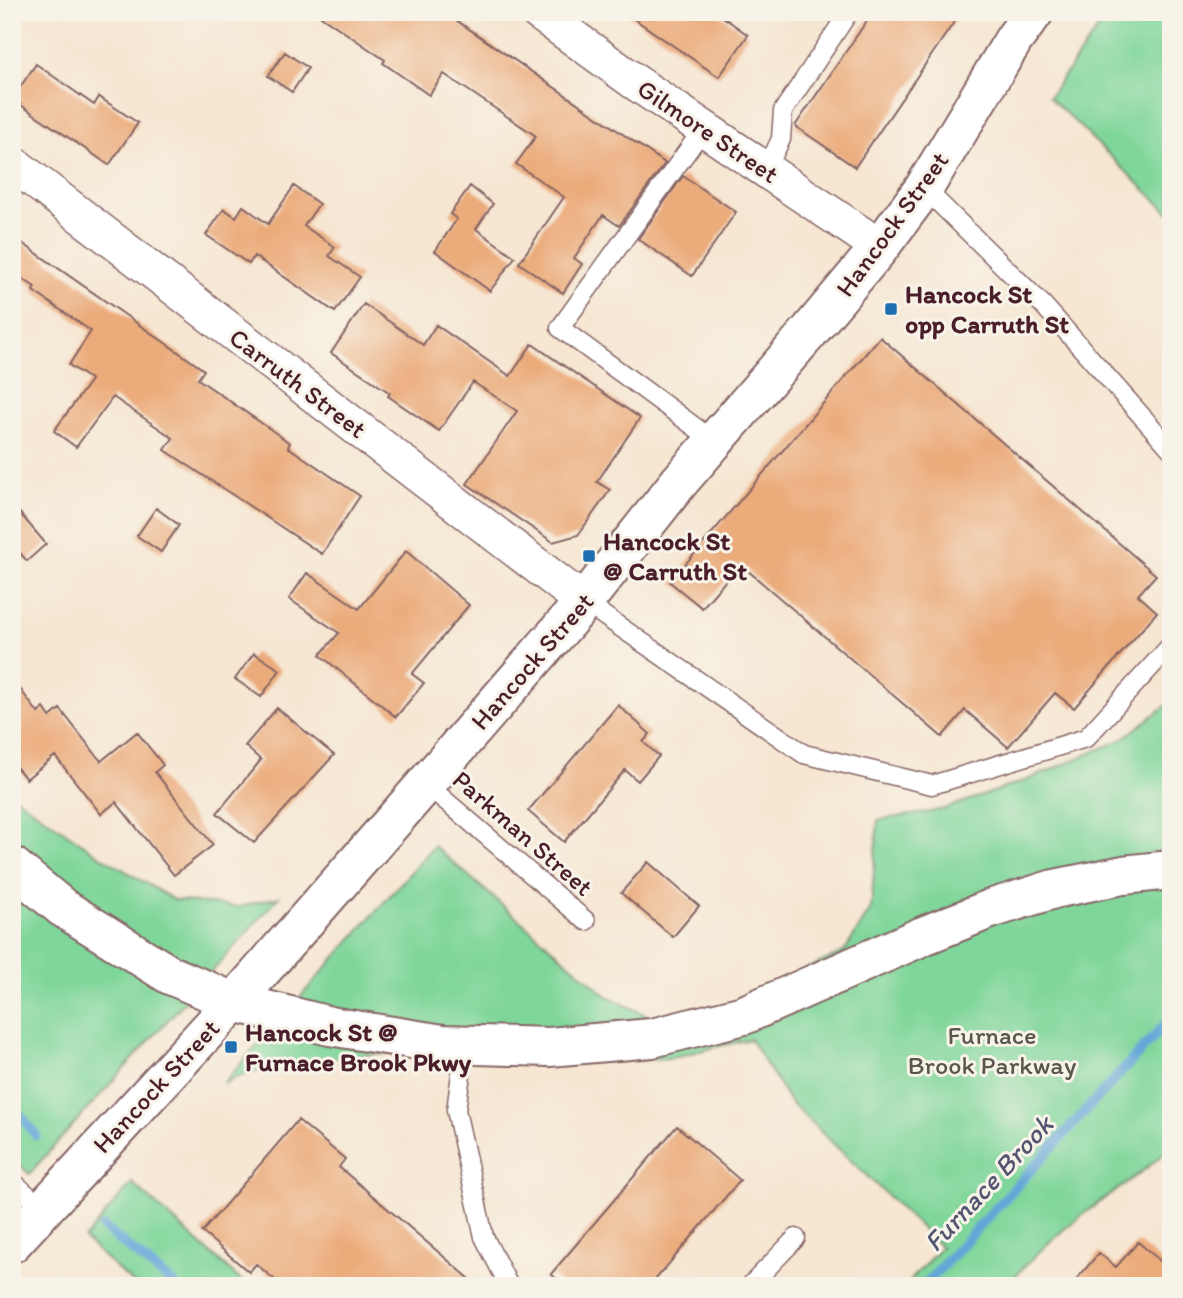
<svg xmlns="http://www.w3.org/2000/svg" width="1183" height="1298" font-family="Itim,sans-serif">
  <rect width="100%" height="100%" fill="#f7f3e8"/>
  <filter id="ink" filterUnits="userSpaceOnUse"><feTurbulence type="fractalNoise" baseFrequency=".0143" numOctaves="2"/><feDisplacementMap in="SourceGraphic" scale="14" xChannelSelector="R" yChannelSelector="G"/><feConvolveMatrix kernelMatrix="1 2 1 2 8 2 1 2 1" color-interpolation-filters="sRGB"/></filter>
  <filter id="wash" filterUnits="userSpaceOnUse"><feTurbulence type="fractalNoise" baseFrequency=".00686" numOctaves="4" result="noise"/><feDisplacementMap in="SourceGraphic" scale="28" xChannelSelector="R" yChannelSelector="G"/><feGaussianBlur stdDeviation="1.57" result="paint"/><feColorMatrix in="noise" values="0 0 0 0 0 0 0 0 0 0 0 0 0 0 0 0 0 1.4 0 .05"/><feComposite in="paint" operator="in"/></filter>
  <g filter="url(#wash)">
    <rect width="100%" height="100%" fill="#f6e6d2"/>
    <!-- green -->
    <path fill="#7fd69a" stroke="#647a62" stroke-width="2" d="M1110,12H1171V215L1049,97Z
      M1171,702V1147C1143,1174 1112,1192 1081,1216C1054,1236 1029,1261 1006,1286H905L941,1247L791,1103L750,1039L670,1058L587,1062L458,1053L376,1054L316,1059L258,1071L237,1077L223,1084L434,846L607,996L662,1023L714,1011L844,952L871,909L878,820L941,810L1030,779L1121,740Z
      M12,795L97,854L174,900L238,907L279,897L29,1174L12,1156Z
      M132,1183L247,1286H136L84,1239Z"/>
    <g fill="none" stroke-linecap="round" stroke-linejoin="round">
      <!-- stream -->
      <path stroke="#64a6d8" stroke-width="10" d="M12,1105L36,1135
        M103,1227L176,1286
        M924,1286L1171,1018"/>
    </g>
    <g id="blocks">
      <!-- building -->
      <path fill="#ebab7a" d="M315,12H444L665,163L619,226L603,215L574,258L582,264L563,293L519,263L564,197L516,164L536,136L444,74L429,95L383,63L385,60Z
        M624,12H716L748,35L719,77Z
        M873,12H961L855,167L795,126Z
        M285,52L308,68L292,92L268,76Z
        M36,64L94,105L99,97L138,123L109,165L12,99Z
        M683,176L736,212L692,276L638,239Z
        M294,186L319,204L304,226L335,247L329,256L360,277L335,312L254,256L249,264L206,235L224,209L236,217L243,206L268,224Z
        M470,186L493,204L476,229L515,257L490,291L435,251L457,219L450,214Z
        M12,236L204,370L198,379L290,443L288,447L360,496L322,554L165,450L173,438L113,397L76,447L54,431L91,380L69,365L91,331L33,291L35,287L12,272Z
        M364,304L423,345L436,325L510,376L532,344L640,418L597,482L610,490L578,535L553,542L467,484L517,411L473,382L439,431L388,396L390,393L331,353Z
        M880,337L1156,575L1138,595L1157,612L1074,708L1055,693L1008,747L965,710L942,737L740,564L702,608L670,582Z
        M12,504L46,544L27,561L12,544Z
        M156,508L179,525L161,552L137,536Z
        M406,551L469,605L412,674L424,683L396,717L320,655L339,633L289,599L307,573L359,609Z
        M254,653L280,670L261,697L235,679Z
        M12,678L38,713L44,708L50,717L60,709L101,761L137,732L163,765L155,772L213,845L174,875L116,802L101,814L55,756L26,779L12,762Z
        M618,705L650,734L643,742L659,756L638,781L625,770L564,842L528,811Z
        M277,708L334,755L254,843L217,813L261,760L245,746Z
        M648,862L699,906L673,937L621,893Z
        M298,1120L345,1159L339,1167L478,1286H282L256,1264L249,1272L202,1232Z
        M677,1126L740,1180L650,1286H564L551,1274Z
        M1138,1242L1171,1270V1286H1071L1099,1253L1116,1267Z"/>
    </g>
  </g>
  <g filter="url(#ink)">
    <use href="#blocks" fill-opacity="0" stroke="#866565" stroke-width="2"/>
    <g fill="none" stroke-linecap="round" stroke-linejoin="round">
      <defs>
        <path id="service" d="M704,128L560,328L714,441
          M766,170L781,139L783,111L849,12
          M924,188L1044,306L1171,449
          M584,602L804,754L932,785L1086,738L1171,645
          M426,784L586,921
          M465,1045L456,1110L484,1237L509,1286
          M12,1181L43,1209
          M750,1286L796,1238"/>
        <path id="minor" d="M538,12L635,82L880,247
          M12,163L584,602"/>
        <path id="secondary" d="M12,866L63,908L170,975L234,1002L330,1026L443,1044L549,1047L652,1038L744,1015L923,936L990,909L1054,889L1123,875L1171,870"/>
        <path id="primary" d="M12,1243L234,1002L396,818L584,602L679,482L809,332L880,247L924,188L1014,39L1034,12"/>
      </defs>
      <!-- service casing -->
      <use href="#service" stroke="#866565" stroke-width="21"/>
      <!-- minor casing -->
      <use href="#minor" stroke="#866565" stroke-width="38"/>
      <!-- secondary casing -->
      <use href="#secondary" stroke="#866565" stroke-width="42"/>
      <!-- primary casing -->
      <use href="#primary" stroke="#866565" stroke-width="42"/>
      <!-- service -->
      <use href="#service" stroke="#fff" stroke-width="18"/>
      <!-- minor -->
      <use href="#minor" stroke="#fff" stroke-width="35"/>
      <!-- secondary -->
      <use href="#secondary" stroke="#fff" stroke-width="38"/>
      <!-- primary -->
      <use href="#primary" stroke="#fff" stroke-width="38"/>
    </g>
  </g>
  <!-- markers -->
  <g fill="#1f6fb2" stroke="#f7f3e8" stroke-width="2.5">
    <rect x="884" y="302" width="14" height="14" rx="3.5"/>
    <rect x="582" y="549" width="14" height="14" rx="3.5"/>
    <rect x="224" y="1040" width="14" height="14" rx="3.5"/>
  </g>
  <g text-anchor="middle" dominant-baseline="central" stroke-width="6" stroke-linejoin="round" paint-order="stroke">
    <!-- street labels -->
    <g font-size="26" fill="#4a1f2b" stroke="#f7f3e8">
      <text transform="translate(708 131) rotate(34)">Gilmore Street</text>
      <text transform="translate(892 224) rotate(-54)">Hancock Street</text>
      <text transform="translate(298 383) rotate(37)">Carruth Street</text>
      <text transform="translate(532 661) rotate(-49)">Hancock Street</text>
      <text transform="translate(523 833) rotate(41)">Parkman Street</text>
      <text transform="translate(156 1086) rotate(-47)">Hancock Street</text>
    </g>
    <!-- poi labels -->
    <g font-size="26" font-weight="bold" fill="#4a1f2b" stroke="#f7f3e8" text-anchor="start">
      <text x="905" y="294">Hancock St<tspan x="905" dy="30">opp Carruth St</tspan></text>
      <text x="603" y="541">Hancock St<tspan x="603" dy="30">@ Carruth St</tspan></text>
      <text x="245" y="1032">Hancock St @<tspan x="245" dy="30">Furnace Brook Pkwy</tspan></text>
    </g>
    <!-- park labels -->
    <g font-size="26" fill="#5a564c" stroke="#f7f3e8">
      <text x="992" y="1035">Furnace<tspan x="992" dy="30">Brook Parkway</tspan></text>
    </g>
    <!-- water labels -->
    <g font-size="28" font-style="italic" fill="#545570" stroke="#f7f3e8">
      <text transform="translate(988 1183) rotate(-47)">Furnace Brook</text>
    </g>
  </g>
  <!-- margin -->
  <rect width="1183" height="1298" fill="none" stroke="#f7f3e8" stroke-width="42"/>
</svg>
